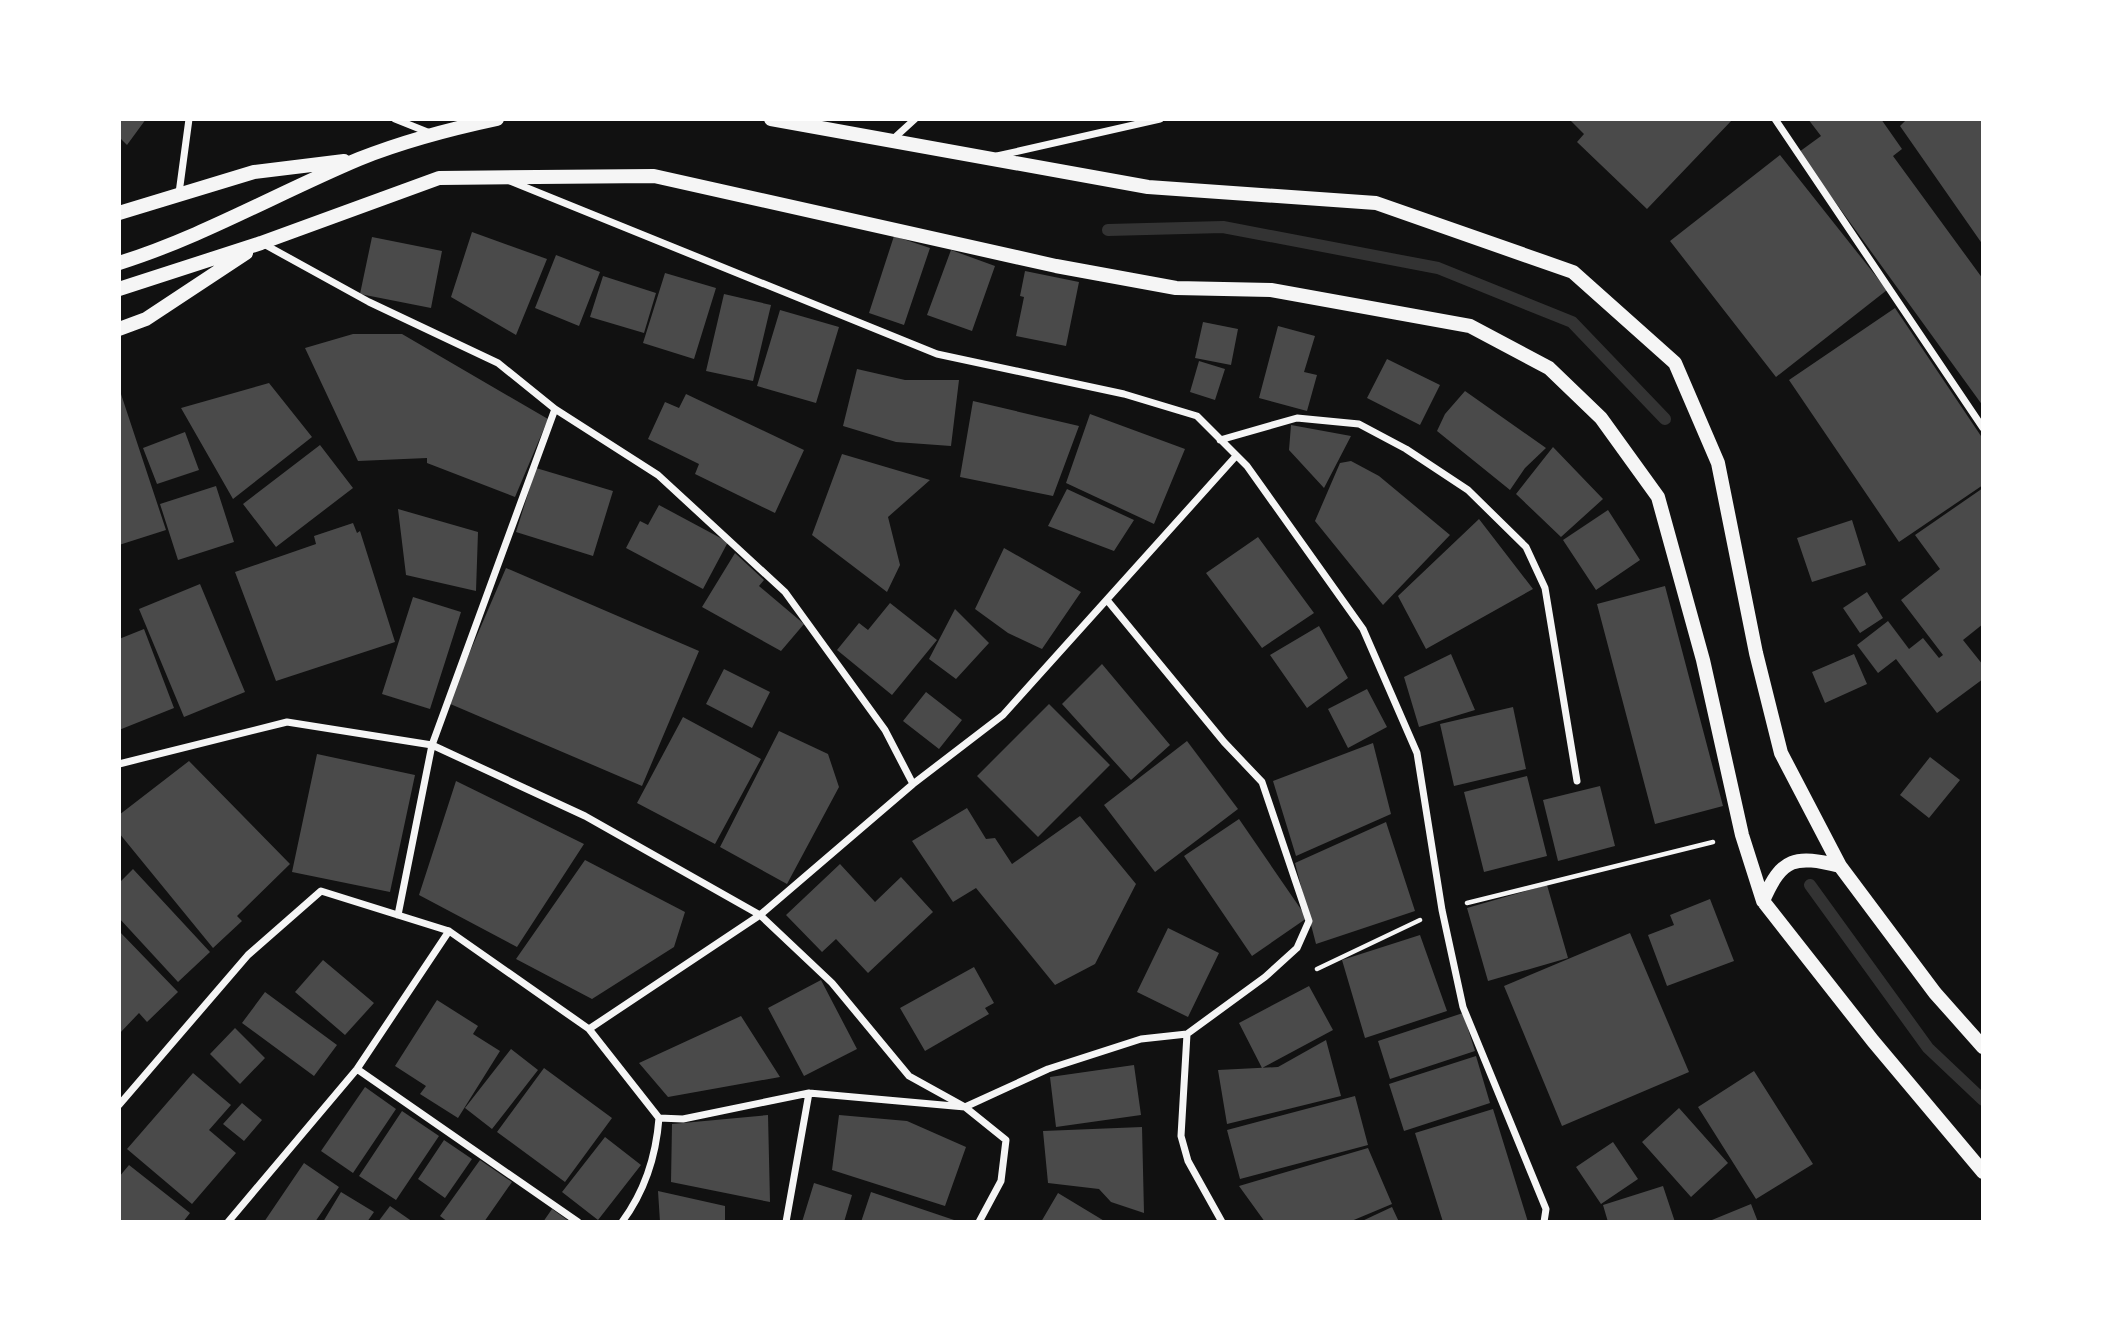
<svg xmlns="http://www.w3.org/2000/svg" width="2102" height="1341" font-family="'Asap Condensed',sans-serif">
  <rect width="100%" height="100%" fill="#111"/>
  <g fill="none" stroke-linecap="round" stroke-linejoin="round">
    <!-- stream -->
    <path stroke="#333" stroke-width="12" d="M1108,230L1223,227L1438,268L1572,322L1665,419
      M1810,885L1928,1048L1983,1100"/>
  </g>
  <!-- building -->
  <path fill="#4a4a4a" d="M119,119H146L127,145L119,137Z
    M1569,119H1733L1647,209L1577,142L1584,134Z
    M1808,119H1881L1902,149L1893,156L1983,279V406L1799,152L1821,136Z
    M1907,119H1983V245L1900,126Z
    M1780,155L1887,290L1776,377L1670,241Z
    M472,232L547,259L516,335L451,297Z
    M894,236L930,248L904,325L869,313Z
    M372,237L442,251L431,308L360,294Z
    M951,250L995,266L972,331L927,315Z
    M556,255L600,272L579,326L535,308Z
    M1025,271L1079,282L1066,346L1016,336L1024,297L1020,296Z
    M665,273L716,288L694,359L643,343Z
    M603,276L656,293L644,333L590,317Z
    M724,294L771,305L753,381L706,371Z
    M1895,308L1983,439V485L1899,542L1789,380Z
    M780,310L839,327L816,403L757,386Z
    M1203,322L1238,329L1231,365L1195,358Z
    M1278,326L1315,336L1304,372L1317,375L1307,411L1259,398Z
    M353,334H402L548,419L515,497L427,463V458L358,461L305,348Z
    M1387,359L1440,385L1420,425L1367,398Z
    M1199,361L1225,369L1215,400L1190,392Z
    M857,369L905,380H959L951,446L896,442L843,426Z
    M269,383L312,437L233,499L181,408Z
    M119,388L166,530L119,545Z
    M1465,391L1546,448L1525,468L1510,490L1437,431L1445,414Z
    M686,394L804,450L775,513L695,474L699,464L648,439L665,402L679,408Z
    M973,401L1079,426L1053,496L960,477Z
    M1090,414L1185,449L1154,524L1066,483Z
    M1291,425L1351,436L1324,488L1289,450Z
    M185,432L199,470L157,484L143,448Z
    M320,445L353,488L276,547L243,504Z
    M1553,447L1603,499L1561,537L1516,494Z
    M842,454L930,480L888,517L900,565L887,592L812,535Z
    M1351,461L1379,476L1450,535L1383,605L1315,521L1340,463Z
    M536,468L613,491L593,556L516,532Z
    M216,486L234,542L178,560L160,504Z
    M1983,488V624L1963,640L1983,665V679L1937,713L1896,659L1878,673L1857,645L1888,621L1909,649L1923,638L1939,658L1943,655L1901,600L1940,569L1915,535Z
    M1067,489L1134,520L1114,551L1048,526Z
    M659,505L728,542L703,589L626,548L640,521L648,525Z
    M398,509L478,532L476,591L406,575Z
    M1608,510L1640,560L1596,590L1563,540Z
    M1479,519L1533,589L1426,649L1398,596Z
    M1852,520L1866,565L1812,582L1797,538Z
    M353,523L357,533L360,531L395,642L276,681L235,572L316,544L314,536Z
    M1258,537L1314,613L1262,648L1206,573Z
    M1004,548L1081,592L1042,649L1008,633L975,609Z
    M735,553L764,580L759,586L804,624L781,651L702,607Z
    M506,568L699,651L642,786L448,703Z
    M200,584L245,692L184,717L139,609Z
    M1665,586L1723,806L1655,824L1597,604Z
    M1867,592L1883,618L1860,633L1843,608Z
    M413,597L461,612L430,709L382,694Z
    M890,603L937,640L892,695L837,650L859,623L868,630Z
    M955,609L989,643L956,679L929,659Z
    M1319,626L1348,678L1307,708L1270,655Z
    M144,629L174,708L119,730V639Z
    M1451,654L1475,710L1419,727L1404,677Z
    M1854,654L1867,684L1825,703L1812,672Z
    M1102,664L1170,745L1131,780L1062,704Z
    M724,669L770,692L752,728L706,704Z
    M1367,689L1387,727L1348,748L1328,709Z
    M926,692L962,720L939,749L903,721Z
    M1049,704L1110,765L1038,837L977,776Z
    M1513,707L1526,769L1454,786L1440,724Z
    M683,717L761,759L715,844L637,803Z
    M779,731L828,754L839,787L787,884L720,847Z
    M1187,741L1238,809L1155,872L1104,805Z
    M1373,743L1391,814L1296,856L1273,781Z
    M317,754L415,775L390,892L292,872Z
    M1930,757L1960,780L1929,818L1900,795Z
    M189,761L290,864L237,916L242,921L213,948L119,833V815Z
    M1527,776L1547,856L1484,872L1464,792Z
    M456,781L584,844L517,947L419,895Z
    M1600,786L1615,846L1558,861L1543,800Z
    M967,808L986,839L995,838L1012,864L1080,816L1136,884L1095,964L1055,985L976,888L953,902L912,841Z
    M1239,819L1307,918L1252,956L1184,856Z
    M1386,822L1415,911L1316,944L1295,863Z
    M585,860L685,912L674,947L592,999L516,959Z
    M840,864L875,902L901,877L933,912L868,973L836,939L822,952L786,915Z
    M133,869L210,952L178,982L119,918V883Z
    M1547,885L1568,958L1488,981L1467,908Z
    M1710,899L1734,961L1667,986L1648,935L1674,925L1670,915Z
    M1168,928L1219,953L1188,1017L1137,992Z
    M119,931L178,992L147,1022L139,1013L119,1034Z
    M1630,933L1689,1072L1562,1126L1504,986Z
    M1420,935L1447,1011L1365,1038L1342,960Z
    M323,960L374,1003L345,1035L295,992Z
    M974,967L994,1003L985,1008L989,1014L925,1051L900,1008Z
    M821,980L857,1049L804,1076L768,1008Z
    M1309,986L1333,1030L1262,1068L1239,1023Z
    M265,992L337,1045L314,1076L242,1023Z
    M437,1000L478,1026L473,1034L500,1051L458,1118L420,1094L426,1086L395,1066Z
    M1463,1013L1475,1051L1390,1079L1378,1041Z
    M741,1016L780,1077L668,1097L639,1063Z
    M235,1028L265,1058L240,1084L210,1054Z
    M1326,1040L1341,1096L1227,1124L1218,1070L1278,1067Z
    M511,1049L538,1070L492,1129L465,1108Z
    M1476,1056L1490,1103L1404,1131L1389,1084Z
    M1134,1065L1141,1115L1056,1127L1050,1077Z
    M544,1068L612,1118L565,1182L497,1132Z
    M1754,1071L1813,1164L1756,1199L1698,1107Z
    M193,1073L231,1105L209,1130L236,1153L192,1204L127,1149Z
    M365,1087L396,1109L353,1173L321,1151Z
    M1355,1096L1368,1145L1240,1179L1227,1130Z
    M242,1103L262,1120L244,1141L223,1124Z
    M1679,1108L1728,1163L1691,1197L1642,1142Z
    M1493,1109L1528,1222H1443L1415,1133Z
    M402,1111L439,1136L396,1200L359,1176Z
    M768,1115L770,1202L671,1182L672,1124Z
    M839,1115L907,1121L966,1147L945,1206L832,1170Z
    M1142,1127L1144,1213L1111,1202L1099,1189L1048,1183L1043,1131Z
    M605,1137L641,1165L598,1220L562,1192Z
    M444,1140L472,1159L445,1198L418,1179Z
    M1613,1142L1638,1179L1601,1204L1576,1167Z
    M1368,1148L1392,1204L1349,1222H1265L1239,1186Z
    M480,1160L512,1182L484,1222H448L440,1216Z
    M304,1163L339,1187L315,1222H264Z
    M129,1165L190,1213L183,1222H119V1177Z
    M814,1183L852,1195L844,1222H802Z
    M1663,1186L1675,1222H1608L1603,1205Z
    M658,1191L725,1206V1222H660Z
    M341,1192L374,1212L367,1222H323Z
    M871,1192L960,1222H861Z
    M1058,1193L1106,1222H1041Z
    M1751,1204L1758,1222H1707Z
    M390,1206L413,1222H378Z
    M1392,1207L1399,1222H1360Z
    M552,1209L570,1222H543Z"/>
  <g fill="none" stroke-linecap="round" stroke-linejoin="round">
    <!-- path -->
    <path stroke="#f5f5f5" stroke-width="4.5" d="M1467,903L1713,842
      M1317,969L1420,920"/>
    <!-- minor -->
    <path stroke="#f5f5f5" stroke-width="7" d="M395,119L430,133
      M1775,119L1983,428
      M892,140L915,119
      M997,156L1160,119
      M510,181L937,354L1124,394L1197,416L1247,466L1363,629L1417,753L1442,910L1463,1007L1546,1209L1544,1222
      M179,193L189,119
      M262,243L369,302L498,363L555,409L658,475L785,592L885,730L913,784
      M1220,440L1297,418L1359,424L1406,449L1468,490L1526,547L1545,588L1577,781
      M119,764L287,722L432,745L585,816L760,915L832,983L909,1076L965,1107L1006,1140L1001,1181L979,1222
      M398,915L432,745L555,409
      M589,1029L760,915L913,784L1003,715L1236,456
      M1187,1034L1181,1136L1188,1161L1222,1222
      M357,1069L578,1222
      M119,1105L248,955L321,891L449,931L589,1029L659,1118C656,1157 645,1191 622,1222
      M659,1118L683,1119L809,1093L965,1107L1048,1069L1141,1039L1187,1034L1265,977L1297,948L1309,921L1262,782L1224,742L1107,600
      M228,1222L357,1069L449,931
      M786,1222L809,1093"/>
    <!-- secondary -->
    <path stroke="#f5f5f5" stroke-width="14" d="M771,119L1148,187L1376,203L1573,272L1675,363L1718,463L1756,653L1781,753L1840,866L1935,993L1983,1047
      M119,213L254,172L344,161
      M119,263C202,237 278,193 359,159C404,141 450,129 497,119
      M119,289L261,243L439,178L654,176L1056,266L1176,288L1271,290L1470,326L1549,368L1601,418L1658,497L1703,660L1742,835L1763,901L1873,1041L1983,1172
      M119,329L146,319L246,253
      M1763,901C1782,857 1795,855 1840,866"/>
  </g>
  <!-- border -->
  <rect width="2102" height="1341" fill="none" stroke="#ffffff" stroke-width="242"/>
</svg>
